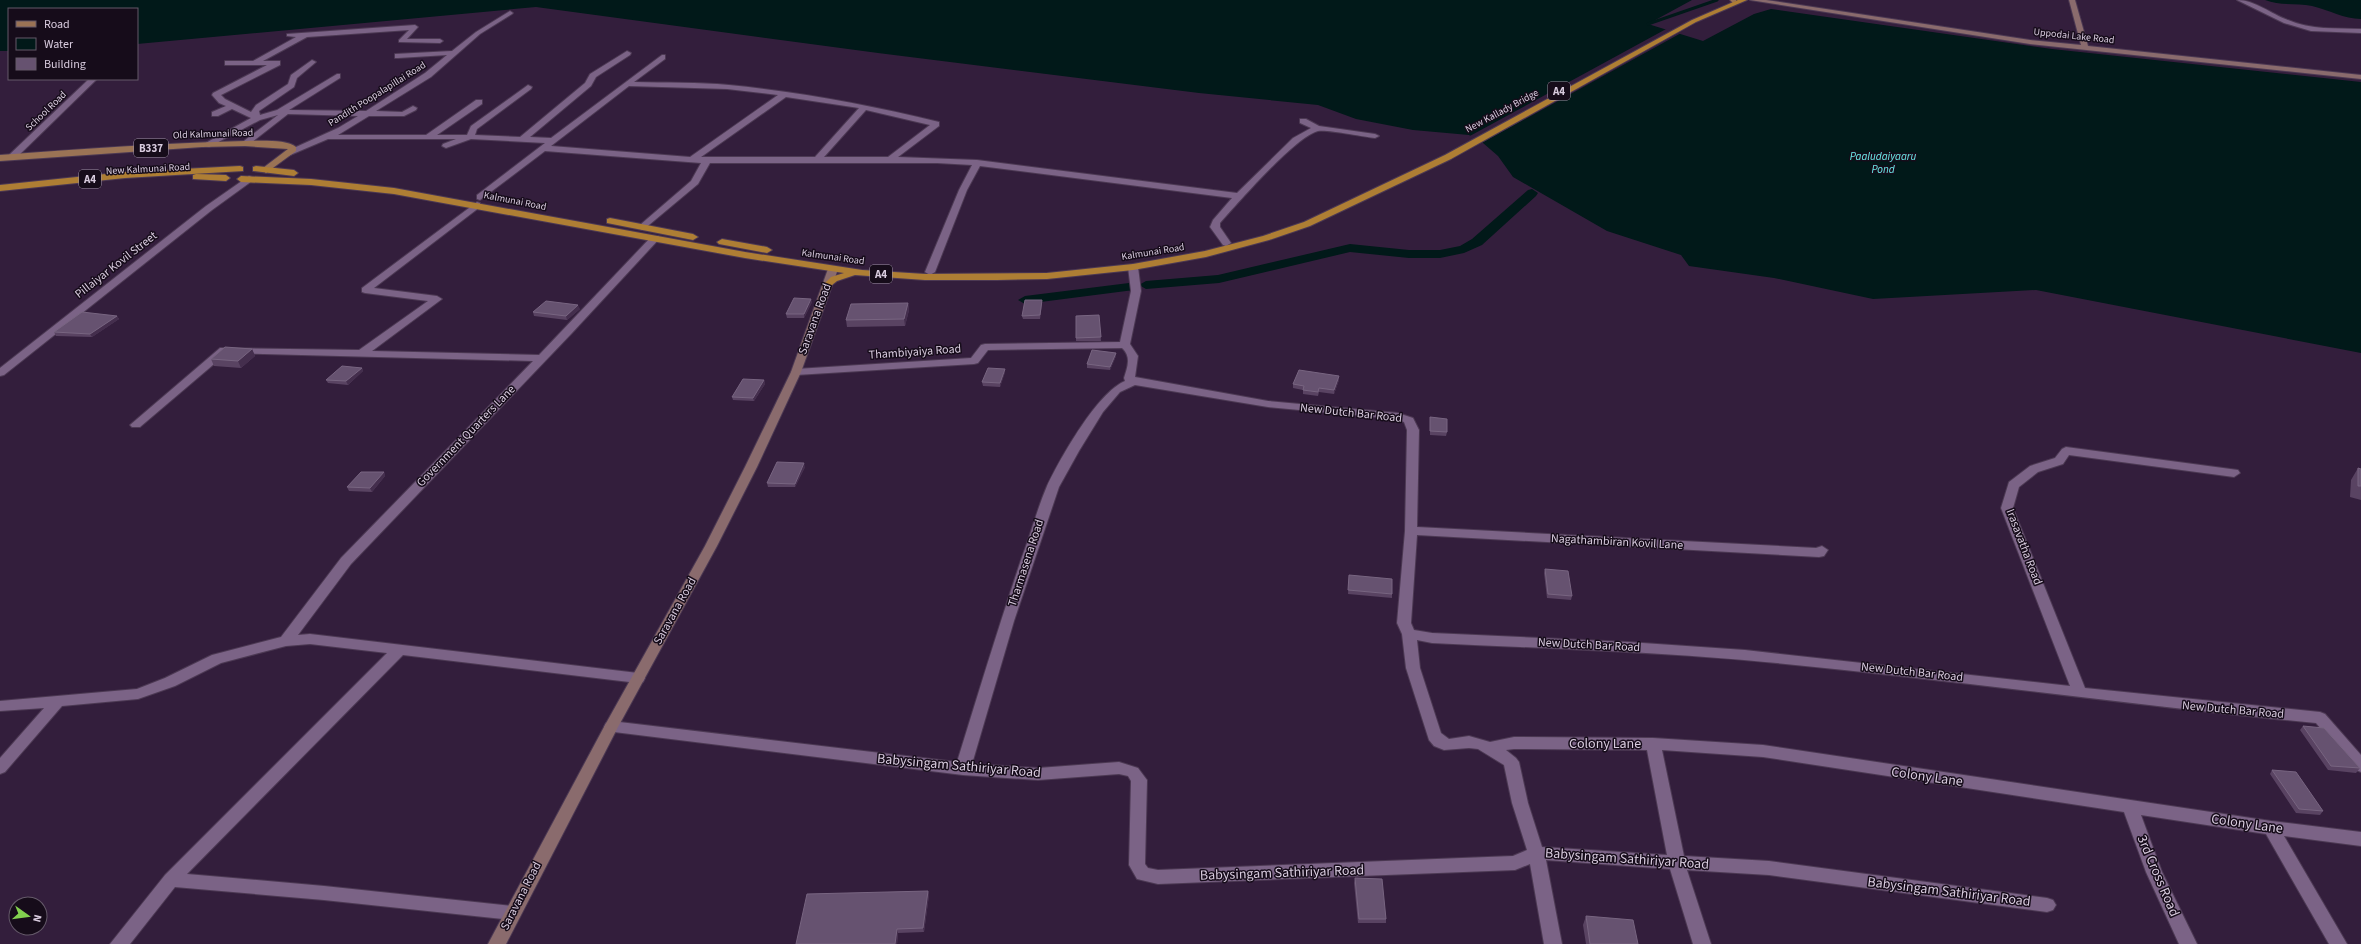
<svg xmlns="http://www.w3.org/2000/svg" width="2361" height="944" font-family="'Source Sans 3',sans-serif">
  <rect width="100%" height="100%" fill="#331e3c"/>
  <!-- water -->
  <path fill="#011919" d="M0,0H1692L1648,24L1703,41L1754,14L1771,9L2052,49L2361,82V353L2036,290L1873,299L1774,278L1689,266L1681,255L1607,231L1513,177L1498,156L1483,143L1469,135L1413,130L1356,119L1318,105L1199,93L878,53L536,7L137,44V9H9V51H0Z
    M2265,0H2361V19C2344,19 2329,10 2312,6C2297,3 2280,6 2265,0Z"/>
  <!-- pier -->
  <path fill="#331e3c" d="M1668,28L1683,32L1480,144L1468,137Z"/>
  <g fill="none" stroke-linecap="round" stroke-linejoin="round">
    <!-- stream -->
    <path stroke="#011919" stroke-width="3" d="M1648,24L1717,0"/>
    <!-- canal -->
    <path fill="#011919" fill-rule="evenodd" d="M1532,189L1538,193L1536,196L1482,245L1464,253L1440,258H1409L1350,252L1219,283L1146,289L1139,285L1146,281L1218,275L1350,244L1409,250H1440L1460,246L1472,239L1528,190Z
      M1129,283L1136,287L1134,290L1025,304L1018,300L1025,296Z"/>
    <defs>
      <path id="street" d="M2237,0C2255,0 2271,14 2288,20C2311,30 2336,28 2361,29V33L2311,31L2284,23Z
        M510,11L513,13L512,14L480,34L431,77L376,111L402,112L413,106L417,108L416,110L404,116H369L338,135H426L476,100H482V104L437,135H467L471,126L528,85L532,87L531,89L477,129L475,135L520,137L585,83L590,74L627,51L631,53L630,55L596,77L591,86L530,137L551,138L662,55H665V59L634,82C666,83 698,82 729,85C800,92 870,105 939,122V126L898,157L977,160L1237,193L1293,138L1311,128L1300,123V119H1306L1319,126L1375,134L1379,136L1375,138C1364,137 1326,129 1318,131C1295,137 1238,203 1220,223V227L1231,243L1226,246L1223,245L1210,227L1213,220L1232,198L980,166L967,190L935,272L930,275L925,272L959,190L972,165L937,163H710L698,184L643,230L640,229V225L691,181L701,163L545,151L480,200L477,199V195L545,143L471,139L446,148L442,146L443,144L456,139H328L288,156L284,154L285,152L338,128L358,116L288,114L247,146L240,144L278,115L260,120L209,147L202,145L251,118L232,109L218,116H212V112L226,106L219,103L212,95L213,93L267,65H225V61H253L296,37L287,36V34L415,25L418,27L407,39H440L443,41L440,43L399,42V40L409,30L307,37L263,61H280V65L221,95L225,99L251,112L256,105L288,84L291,75L312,60L316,62L297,78L294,87L262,109L259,111L260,115L277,110L337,74H340V78L289,110L366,111L425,73L447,55L398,58H395V54L452,51L476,32ZM629,86L727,89L778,95L690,157L551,146ZM786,97L859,108L815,157H701ZM866,110L930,125L888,157H824Z
        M89,79H97L15,159H9V155Z
        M249,176L252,177V181L212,210L4,375L0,376V368L206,206Z
        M477,202L480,203V207L374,288L437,296L442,299L372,351L539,355L652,236H658L660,238L572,333L351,564L298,635L310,634L638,673L643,674L645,678L643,682L638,683L403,655L187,874L324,886L512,906L518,908L521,913L518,918L512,920L324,900L175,887L130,944H110L165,875L387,653L310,644L286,646L221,663L175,686L138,699L62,706L5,772L0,774V758L44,708L0,711V701L137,689L165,678L212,655L281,637L341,558L533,361L227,353L140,427H132L130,425L220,348L359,350L428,301L365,293L362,292V288Z
        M1133,264L1138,267L1141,291L1130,344L1138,356L1135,377L1268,401L1398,413L1413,418L1419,430L1417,527L1816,548L1822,546L1828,550L1824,556L1819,557L1417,535L1411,623L1414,630L1432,633L1628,642L1745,650L2070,686L2001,508L2009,482L2030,466L2055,458L2062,449L2066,447L2238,470L2240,473L2234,477L2069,455L2063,464L2038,472L2019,487L2013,508L2085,688L2320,712L2325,714L2361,755V772L2356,770L2316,723C2125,705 1935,677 1744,660C1640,651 1536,648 1432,643L1417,640L1420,668L1441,733L1449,739L1469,736L1490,742L1514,737L1653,738L1763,745L2271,821L2361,832V846L2284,836L2347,944H2329L2266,834L2141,815L2162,872L2197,944H2179L2146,872L2124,812L1763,757L1662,750L1684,856L1769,861L2047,898L2053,900L2056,905L2053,910L2047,912L1769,875L1687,870L1711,944H1693L1670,869L1546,860L1562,944H1544L1530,864L1515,870L1158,884L1137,879L1129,865L1131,781L1128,776L1119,774L1038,780L963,775L606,731L604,727L606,723L611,721L957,762C978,694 999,625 1022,557C1031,534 1037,509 1047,486C1061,457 1097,393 1125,381L1124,378C1127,368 1132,357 1122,348L988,350L978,363L974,364L796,375L791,372L796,369L971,358L981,345L985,344L1120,342L1131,291L1128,267ZM1135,385L1268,407L1396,419L1404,422L1407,430L1405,531L1397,623L1402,634L1406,668L1429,740L1434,746L1444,750L1469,748L1478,749L1504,765L1512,803L1527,850L1513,856L1158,870L1148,868L1145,864L1147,780L1138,768L1119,762L1038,768L972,764L1014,621L1059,487L1079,451L1103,412L1120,392ZM1514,749L1647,750L1667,855L1542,847L1528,803L1519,762L1516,758L1506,750Z"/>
      <path id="secondary" d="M1750,0H1766L2030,40L2081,45L2069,0H2075L2088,46L2361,75V79L2030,44Z
        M833,266L838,269L801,372L757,467L717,546L618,727L506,944H488L604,727L705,546L745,467L791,372L828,269Z"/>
      <path id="primary" d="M1730,0H1736V1L1733,3Z
        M245,141C258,141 287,139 296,147V151L266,173L262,170L263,168L288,149L245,146L202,147L0,161V155C82,149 163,143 245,141Z"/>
      <path id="highway" d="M1738,0H1747L1696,22L1451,159L1310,226L1269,240L1206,257L1133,270L1047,279L997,280H925L855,275L837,281L827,289L822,286L831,277L844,273L745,258L394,194L311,185L241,182L237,179L241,176L311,179L394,188L745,252L862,270L925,274L1047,273L1133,264L1205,251L1263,236L1304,222L1445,155L1692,20Z
        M240,166L243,167V171L125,178L0,191V185L125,172Z
        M256,166L294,170L298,173L294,176L253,171V167Z
        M196,174L226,175L230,178L226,181L193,179V175Z
        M610,218L693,234L698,237L693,240L607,223V219Z
        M722,239L767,247L772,250L767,253L719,244L717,242Z"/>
    </defs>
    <!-- street casing -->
    <use href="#street" stroke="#4c3953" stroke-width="2"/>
    <!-- secondary casing -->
    <use href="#secondary" stroke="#4c3953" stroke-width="2"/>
    <!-- primary casing -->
    <use href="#primary" stroke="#4c3953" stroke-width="2"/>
    <!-- highway casing -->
    <use href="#highway" stroke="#4c3953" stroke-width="2"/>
    <!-- street -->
    <use href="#street" fill="#7b6386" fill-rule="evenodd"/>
    <!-- secondary -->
    <use href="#secondary" fill="#8a6b6d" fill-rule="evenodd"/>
    <!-- primary -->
    <use href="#primary" fill="#9a7355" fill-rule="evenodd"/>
    <!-- highway -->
    <use href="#highway" fill="#ae7e34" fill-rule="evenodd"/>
  </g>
  <!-- wall -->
  <path fill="#594362" d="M1042,300V303L1040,319H1023L1022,316Z
    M812,302L804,318H787L786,314Z
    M908,303L909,310L905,326L847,327L846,320Z
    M580,309L567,320L534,316L533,312Z
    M1099,315L1101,341H1076V316Z
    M117,316L119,319L92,337L56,336L54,332Z
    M252,349L255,356L241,368L214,366L211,359Z
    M1116,353V356L1110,370L1087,368V364Z
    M362,368L363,371L348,385L328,383L326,380Z
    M1005,372L1000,387L983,386L982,382Z
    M764,380L765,384L754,401L733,400L732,397Z
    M1339,380L1334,394L1319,392L1318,396L1303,394V390L1293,388V384Z
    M1430,417L1447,432L1446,436L1430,435Z
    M805,467L795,487H768L767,483Z
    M2358,468L2361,469V500L2350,497L2351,480Z
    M384,472L385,476L372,492L349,491L347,487Z
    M1545,569L1572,596L1571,600L1547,598L1544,573Z
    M1349,575L1392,594V598L1348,594Z
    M2303,726L2360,768L2356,773L2328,770L2300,730Z
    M2272,770L2323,811L2320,815L2296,813L2270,774Z
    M1355,878L1386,919V923H1358L1354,883Z
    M928,891L929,895L924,932L898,933L897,944H796Z
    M1586,916L1638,944H1586L1583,925Z"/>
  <!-- shaded-wall -->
  <path fill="#442e4d" d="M811,299L812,302L804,318V314Z
    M1042,300V303L1040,319V315Z
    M908,303L909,310L905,326L904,319Z
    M578,305L580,309L567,320L566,316Z
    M117,316L119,319L92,337L90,334Z
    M252,349L255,356L241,368L238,361Z
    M1116,353V356L1110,370V367Z
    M362,368L363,371L348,385L346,381Z
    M1005,369V372L1000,387V383Z
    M1339,376V380L1334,394V390Z
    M764,380L765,384L754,401L753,398Z
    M804,463L805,467L795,487V484Z
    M384,472L385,476L372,492L370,488Z
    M928,891L929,895L924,932L923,928Z
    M897,929L898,933L897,944H895Z"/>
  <!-- building -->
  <path fill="#665270" stroke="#786581" d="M794,298L811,299L804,314H786Z
    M1025,300H1042L1040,315L1022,316Z
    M546,301L578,305L566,316L533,312Z
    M908,303L904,319L846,320L851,304Z
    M82,312L117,316L90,334L54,332Z
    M1099,315L1101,337L1076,338V316Z
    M225,347L252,349L238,361L211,359Z
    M1092,350L1116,353L1110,367L1087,364Z
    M342,366L362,368L346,381L326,380Z
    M988,368L1005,369L1000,383L982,382Z
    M1299,370L1339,376L1334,390L1319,388L1318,392L1303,390L1304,386L1293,384Z
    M743,379L764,380L753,398L732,397Z
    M1430,417L1447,419V432L1430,431Z
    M777,462L804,463L795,484L767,483Z
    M2358,468L2361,469V486H2358Z
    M361,472H384L370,488L347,487Z
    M1545,569L1568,571L1572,596L1548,594Z
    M1349,575L1392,579V594L1348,590Z
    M2303,726L2324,728L2360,768L2331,766Z
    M2272,770L2296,772L2323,811L2299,809Z
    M1355,878L1382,879L1386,919H1359Z
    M928,891L923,928L897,929L895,944H796L807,894Z
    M1586,916L1633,920L1638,944H1590Z"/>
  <g text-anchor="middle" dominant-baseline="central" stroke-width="3" stroke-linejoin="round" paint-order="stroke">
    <!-- far-street labels -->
    <g font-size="10" fill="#d9ccdf" stroke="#160c1a">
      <text transform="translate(2074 36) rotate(6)">Uppodai Lake Road</text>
      <text transform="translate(377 94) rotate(-32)">Pandith Poopalapillai Road</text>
      <text transform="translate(46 111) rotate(-44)">School Road</text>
      <text transform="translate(1502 111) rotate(-28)">New Kallady Bridge</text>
      <text transform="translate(213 134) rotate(-2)">Old Kalmunai Road</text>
      <text transform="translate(148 169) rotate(-3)">New Kalmunai Road</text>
      <text transform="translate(515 201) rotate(11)">Kalmunai Road</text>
      <text transform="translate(1153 252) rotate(-9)">Kalmunai Road</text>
      <text transform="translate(833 257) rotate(8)">Kalmunai Road</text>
    </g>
    <!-- shield labels -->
    <g fill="#160c1a" stroke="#9e92a4" stroke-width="1">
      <rect x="1548" y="82" width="22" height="18" rx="3"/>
      <rect x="134" y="139" width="34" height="18" rx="3"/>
      <rect x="79" y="170" width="22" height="18" rx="3"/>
      <rect x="870" y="265" width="22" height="18" rx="3"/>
    </g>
    <g font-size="11" font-weight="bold" fill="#d9ccdf">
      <text x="1559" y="91">A4</text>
      <text x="151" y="148">B337</text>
      <text x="90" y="179">A4</text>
      <text x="881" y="274">A4</text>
    </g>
    <!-- far-water labels -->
    <g font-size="11" font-style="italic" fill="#6be9e9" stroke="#160c1a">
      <text x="1883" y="156">Paaludaiyaaru<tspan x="1883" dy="13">Pond</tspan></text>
    </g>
    <!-- street labels -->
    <g font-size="12" fill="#d9ccdf" stroke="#160c1a">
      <text transform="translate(116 265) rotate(-38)">Pillaiyar Kovil Street</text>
      <text transform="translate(815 319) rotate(-70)">Saravana Road</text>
      <text transform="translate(915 352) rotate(-4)">Thambiyaiya Road</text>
      <text transform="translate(1351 413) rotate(6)">New Dutch Bar Road</text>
      <text transform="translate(466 436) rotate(-46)">Government Quarters Lane</text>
      <text transform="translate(1617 542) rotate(3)">Nagathambiran Kovil Lane</text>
      <text transform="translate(2024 547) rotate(69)">Irasavatha Road</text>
      <text transform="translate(1026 563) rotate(-72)">Tharmasena Road</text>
      <text transform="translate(675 611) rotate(-61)">Saravana Road</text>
      <text transform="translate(1589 645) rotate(3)">New Dutch Bar Road</text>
      <text transform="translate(1912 672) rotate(6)">New Dutch Bar Road</text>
      <text transform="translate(2233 710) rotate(5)">New Dutch Bar Road</text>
      <text transform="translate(521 896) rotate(-63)">Saravana Road</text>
    </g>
    <!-- near-street labels -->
    <g font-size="14" fill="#d9ccdf" stroke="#160c1a">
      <text x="1605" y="744">Colony Lane</text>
      <text transform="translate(959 766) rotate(5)">Babysingam Sathiriyar Road</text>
      <text transform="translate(1927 777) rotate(8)">Colony Lane</text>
      <text transform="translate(2247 824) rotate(8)">Colony Lane</text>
      <text transform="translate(1627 859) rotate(4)">Babysingam Sathiriyar Road</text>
      <text transform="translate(1282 873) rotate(-2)">Babysingam Sathiriyar Road</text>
      <text transform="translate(2158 876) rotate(67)">3rd Cross Road</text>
      <text transform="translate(1949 892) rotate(7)">Babysingam Sathiriyar Road</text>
    </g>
  </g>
  <!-- legend -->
  <rect x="8" y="8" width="130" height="72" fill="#160c1a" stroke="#645969"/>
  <rect x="16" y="21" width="20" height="6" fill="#9a7355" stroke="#645969"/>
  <text x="44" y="28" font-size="12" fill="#d9ccdf">Road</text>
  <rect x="16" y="38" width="20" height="12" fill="#011919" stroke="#645969"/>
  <text x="44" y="48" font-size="12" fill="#d9ccdf">Water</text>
  <rect x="16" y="58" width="20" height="12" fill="#665270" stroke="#645969"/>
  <text x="44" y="68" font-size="12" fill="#d9ccdf">Building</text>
  <!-- north arrow -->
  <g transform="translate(28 916) rotate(104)"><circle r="19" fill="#160c1a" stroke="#645969"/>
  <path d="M0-3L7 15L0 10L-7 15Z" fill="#82d04f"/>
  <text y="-6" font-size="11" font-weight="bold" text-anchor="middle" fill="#d9ccdf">N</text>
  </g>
</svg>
